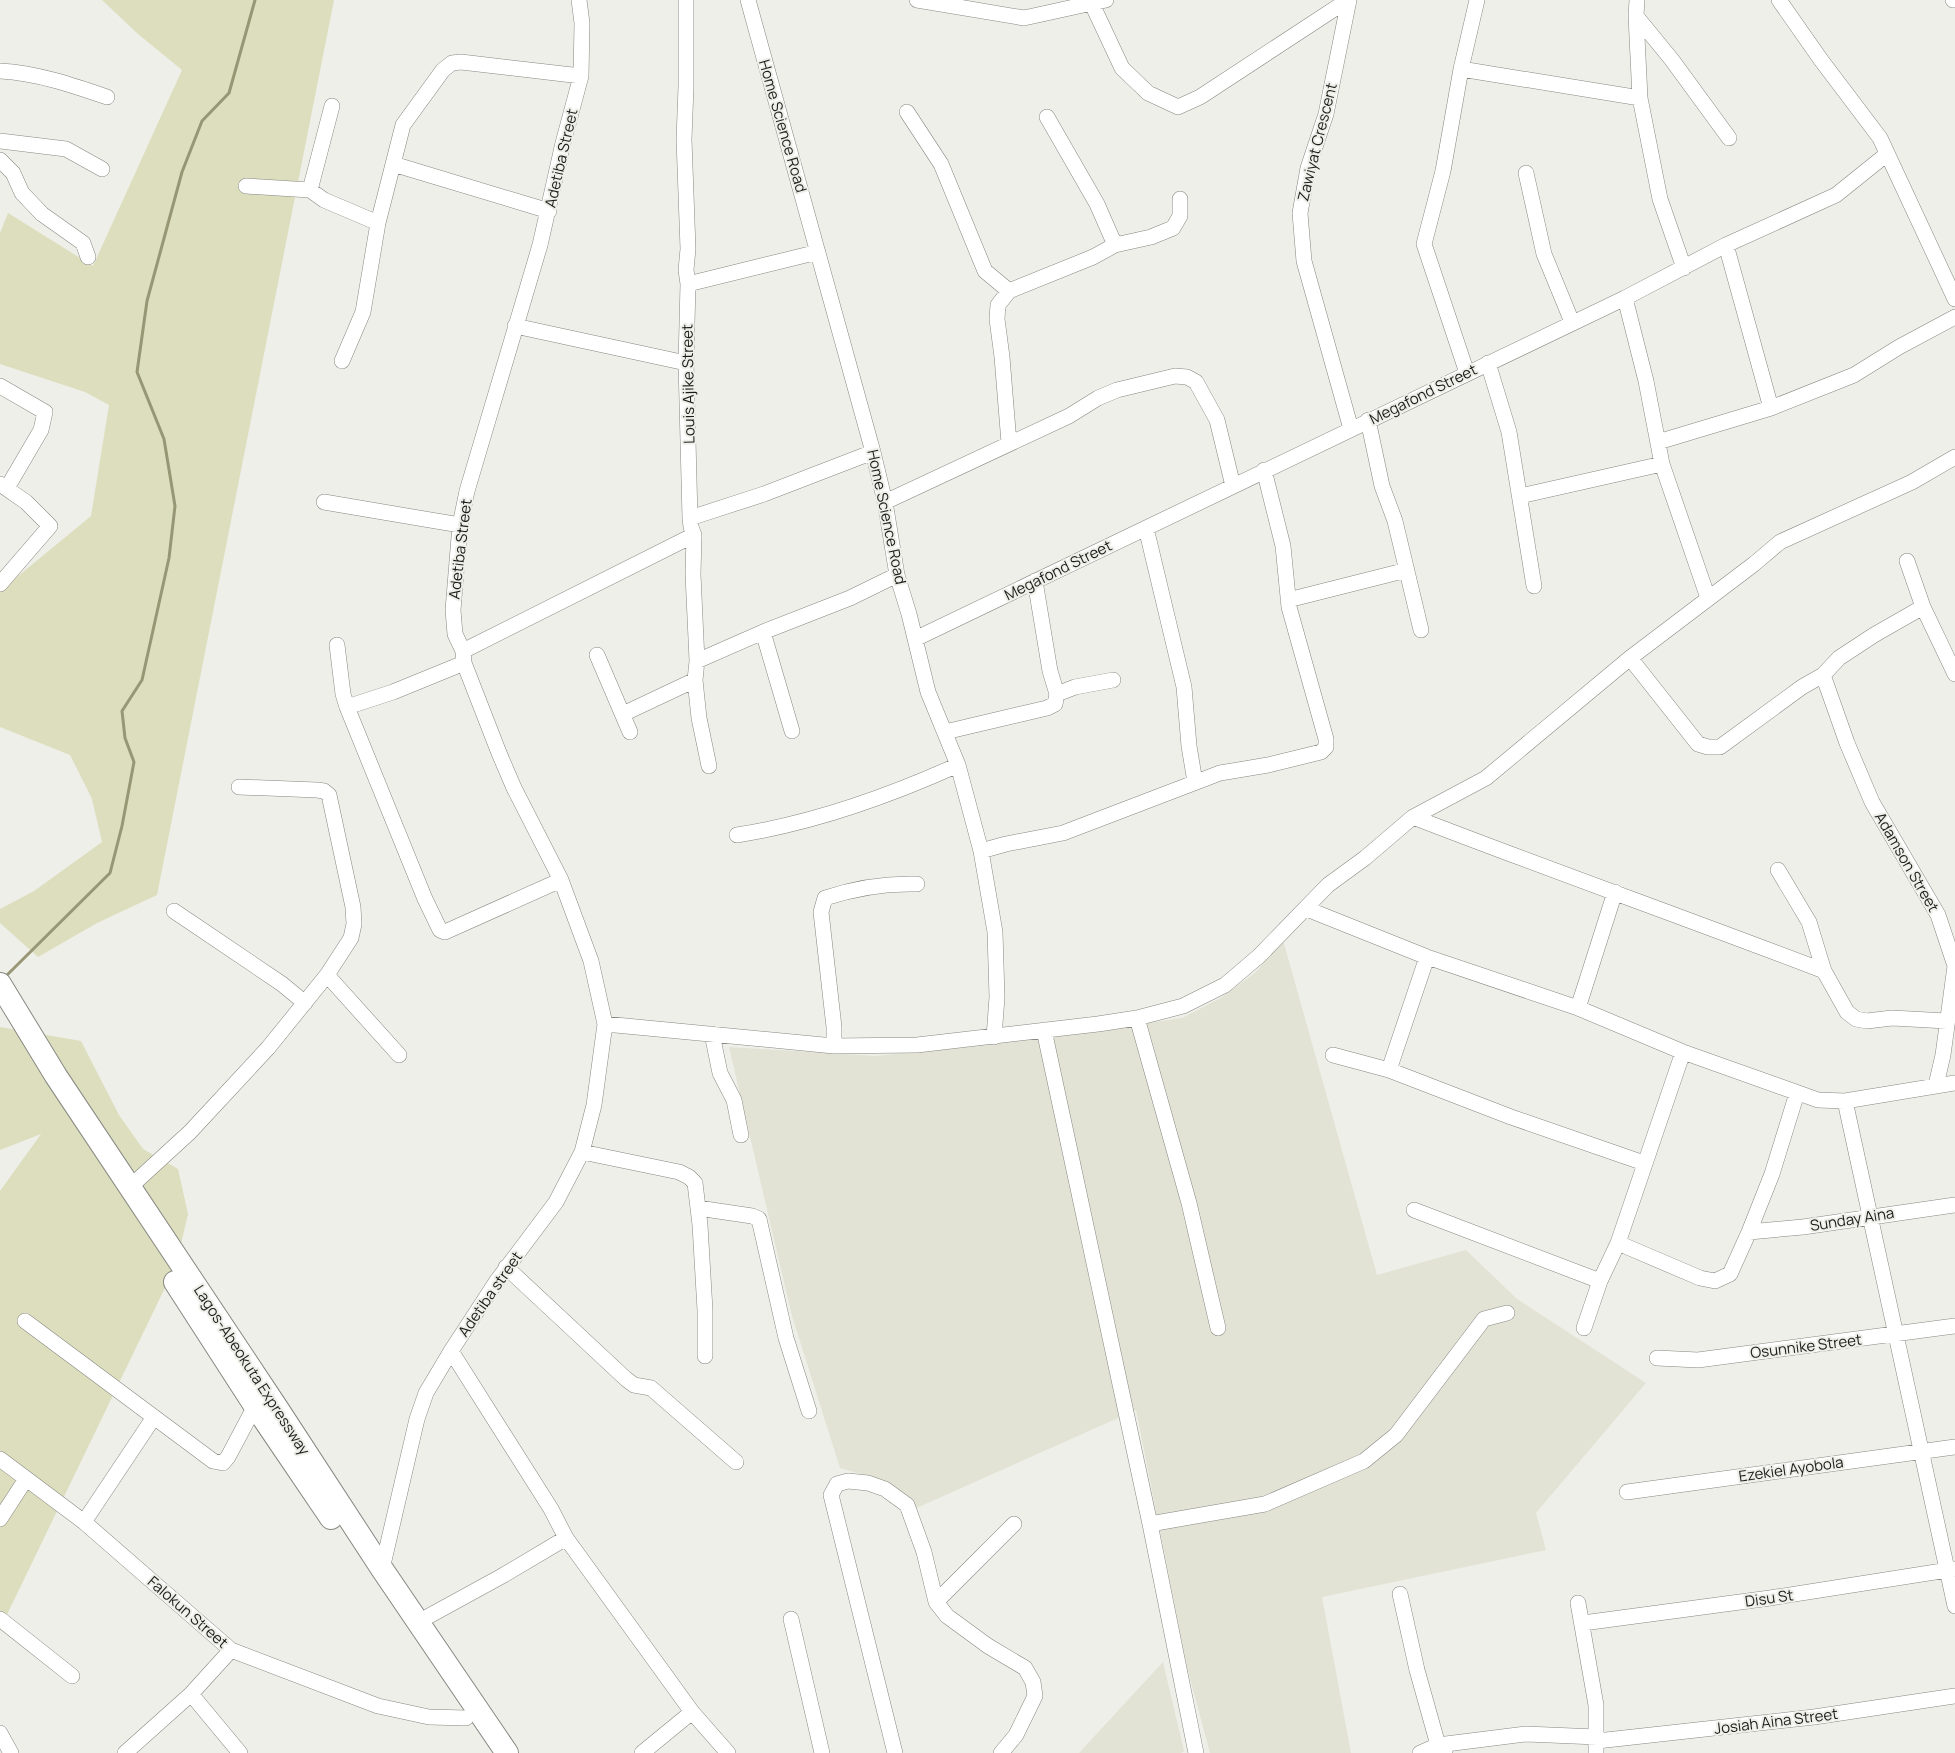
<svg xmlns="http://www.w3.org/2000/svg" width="1955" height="1753" font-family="Manrope,sans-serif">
  <rect width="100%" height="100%" fill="#eeefe8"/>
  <!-- built -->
  <path fill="#e2e3d5" d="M1283,940L1377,1275L1466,1250L1517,1299L1646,1383L1536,1513L1546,1550L1322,1597L1351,1753H1210L1187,1667L1136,1410L912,1510L871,1477L840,1468L792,1316L729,1047L876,1056L1065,1035L1182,1018L1219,999L1255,973Z
    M1163,1662L1184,1751L1181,1753H1079Z"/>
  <!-- green -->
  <path fill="#dddebe" d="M102,0H334L157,895L97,923L38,957L0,923V909L34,891L102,842L92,799L70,755L0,727V591L91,516L109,405L85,392L0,364V233L8,213L93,266L182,70L138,34Z
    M0,1027L81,1041L119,1115L143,1149L178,1169L188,1214L176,1265L0,1629V1191L41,1134L0,1150Z"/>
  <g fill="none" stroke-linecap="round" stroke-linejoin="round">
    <!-- stream -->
    <path stroke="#979775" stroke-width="3" d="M5,977L110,873L122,826L134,762L125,738L122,711L142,680L169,558L175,506L164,439L137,372L147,301L182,172L202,121L229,93L255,0"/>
    <defs>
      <path id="minor" d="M686,0V87L684,139L688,249L686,270L688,284L686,363L690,518L691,527L694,535L693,574L697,661L695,680L699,718L709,766
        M748,0L873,452L885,502L897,575L909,614L928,692L958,765L981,851L995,932L997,997L994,1037
        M917,0L1024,18L1106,0
        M1349,0L1326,114L1308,168L1300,213L1304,261L1351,429
        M1637,0L1636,16L1640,98L1660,199L1684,268
        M1779,0L1821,60L1880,138L1955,299
        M1953,0H1955
        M1092,4L1122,68L1148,93L1178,107L1200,97L1348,0
        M1636,16L1672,60L1729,138
        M1461,69L1640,98
        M0,71C37,73 72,85 107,97
        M907,112L941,164L985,271L1009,291
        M1047,117L1097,204L1115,245
        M0,141L66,149L102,169
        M0,160L13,173L22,193L42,214L83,243L88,257
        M393,164L549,211
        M1526,173L1544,254L1572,322
        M246,186L310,190L324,200L378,223
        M310,190L332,106
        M1726,245L1771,408
        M688,284L818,252
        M1625,298L1646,381L1662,464L1708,598
        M515,326L686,363
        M342,361L363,312L378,223L403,125L443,70L452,63L461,62L581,76
        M1488,363L1509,432L1534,586
        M1467,373L1424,244L1443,171L1461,69L1477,0
        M0,386L45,412L41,430L7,488
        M1368,420L1382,486L1395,521L1421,630
        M1658,442L1771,408L1854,375L1899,347L1955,317
        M1009,443L1002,357L997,319L998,305L1009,291L1093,257L1115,245L1151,237L1173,228L1180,216V199
        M0,484L26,502L50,526L0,584
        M1520,496L1662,464
        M324,502L460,525
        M885,502L1069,416L1098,398L1117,390L1175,376L1187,377L1196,382L1217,420L1233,486
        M690,518L764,494L873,452
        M1146,528L1184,687L1189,746L1195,782
        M1907,561L1923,607L1955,674
        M1288,600L1407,570
        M763,632L792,731
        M915,639L1625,298L1726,245L1836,195L1887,154
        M337,645L343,694L347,707L425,899L440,930L445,932L561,880
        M463,651L694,535
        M597,655L630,732
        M1630,658L1698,744L1708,747H1720L1802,687L1823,675L1839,658L1874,635L1923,607
        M697,661L763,632L850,598L897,575
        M1823,675L1847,743L1872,802L1938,915L1955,966L1943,1055L1936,1085
        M1057,694L1075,687L1113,680
        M347,707L393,692L464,663
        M623,714L695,680
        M945,732L1047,708L1055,704L1057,694L1050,671L1035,581
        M1413,817C1550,870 1688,919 1824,971
        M737,835C814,823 887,797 958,765
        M981,851L1006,844L1063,833L1220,773L1268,765L1321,752L1326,747V739L1289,607L1283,546L1264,470
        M1778,870L1809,922L1824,971L1847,1012L1856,1019L1867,1021L1892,1018L1947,1021
        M1307,909L1427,957L1578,1008L1683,1052L1818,1100L1845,1101L1955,1083
        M174,911L282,984L305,1003
        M327,975L399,1055
        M1578,1008L1615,892
        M1137,1018L1189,1203L1218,1328
        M605,1024L834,1046L917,1045L1098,1024L1137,1018L1183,1006L1225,985L1259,956L1328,885L1365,858L1413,817L1486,778L1630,658L1754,564L1780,542L1912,482L1955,457
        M1044,1030L1150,1524L1196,1753
        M712,1034L720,1073L734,1100L741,1135
        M834,1046V1027L821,912L825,898C855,888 885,883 917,884
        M1333,1055L1389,1070L1511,1117L1644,1163
        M1389,1070L1427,957
        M1845,1101L1955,1606
        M582,1152L679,1172L689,1177L695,1183L700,1225L705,1310V1356
        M130,1187L190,1132L268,1048L327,975L351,938L354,924L353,907L329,795L324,791L317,790L239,787
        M698,1208L752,1216L759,1219L786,1338L809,1411
        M1414,1210L1600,1281
        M1749,1232L1803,1227L1955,1205
        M1618,1243L1700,1278L1715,1281L1730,1274L1749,1232L1772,1174L1797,1093
        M506,1267L626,1379L634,1385L651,1388L736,1462
        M25,1321L213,1461L223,1463L228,1457L255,1406
        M1584,1328L1600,1281L1618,1243L1683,1052
        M451,1351L551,1509L566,1538L692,1712L728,1753
        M1657,1358L1698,1360L1955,1326
        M0,1459L84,1522L231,1650L378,1706L429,1717L466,1718
        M1627,1492L1955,1447
        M0,1519L26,1479
        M84,1522L154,1417
        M1150,1524L1265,1504L1364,1461L1396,1435L1484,1319L1507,1313
        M382,1569L417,1419L426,1393L451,1351L496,1282L556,1202L582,1152L594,1105L605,1024L591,961L561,880L514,788L499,753L464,663L463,651L455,634L453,610L460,525L467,491L540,245L563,143L581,76L582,23L579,0
        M1400,1594L1417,1670L1438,1745L1445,1750
        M936,1602L1014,1524
        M1578,1603L1596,1705V1753
        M0,1619L72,1676
        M791,1619L822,1753
        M418,1622L502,1576L566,1538
        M1583,1623L1770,1598L1955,1569
        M191,1694L240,1753
        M0,1733L11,1753
        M1597,1741L1814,1717L1955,1696
        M125,1753L191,1694L231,1650
        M642,1753L692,1712
        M895,1753L831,1495L837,1484L848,1481L868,1483L885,1489L907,1505L924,1552L936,1602L947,1616L988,1646L1025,1668L1033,1682L1035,1696L1016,1735L1001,1753
        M1420,1753L1438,1745L1526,1734L1597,1737"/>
      <path id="highway" d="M0,984L56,1076L279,1411L382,1569L507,1753
        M175,1282L255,1406L331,1518"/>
    </defs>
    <!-- minor casing -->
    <use href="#minor" stroke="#878882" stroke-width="16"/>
    <!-- highway casing -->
    <use href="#highway" stroke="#878882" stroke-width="24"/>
    <!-- minor -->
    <use href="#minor" stroke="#fff" stroke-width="15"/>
    <!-- highway -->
    <use href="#highway" stroke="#fff" stroke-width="22"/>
  </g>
  <g text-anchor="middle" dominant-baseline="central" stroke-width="4" stroke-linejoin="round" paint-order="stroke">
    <!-- street labels -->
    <g font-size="15" fill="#1c1c1a" stroke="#eeefe8">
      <text transform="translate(783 126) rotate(74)">Home Science Road</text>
      <text transform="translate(1317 142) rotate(-76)">Zawiyat Crescent</text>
      <text transform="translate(561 158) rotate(-77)">Adetiba Street</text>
      <text transform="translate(688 384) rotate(-91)">Louis Ajike Street</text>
      <text transform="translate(1423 394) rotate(-26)">Megafond Street</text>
      <text transform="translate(887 517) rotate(78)">Home Science Road</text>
      <text transform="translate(460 549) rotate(-83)">Adetiba Street</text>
      <text transform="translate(1058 570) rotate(-26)">Megafond Street</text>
      <text transform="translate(1907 862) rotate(60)">Adamson Street</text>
      <text transform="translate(1852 1219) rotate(-9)">Sunday Aina</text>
      <text transform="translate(490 1294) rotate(-55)">Adetiba street</text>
      <text transform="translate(1806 1346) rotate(-7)">Osunnike Street</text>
      <text transform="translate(252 1370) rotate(57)">Lagos-Abeokuta Expressway</text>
      <text transform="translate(1791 1469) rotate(-8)">Ezekiel Ayobola</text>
      <text transform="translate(1769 1598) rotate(-8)">Disu St</text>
      <text transform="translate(188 1612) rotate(41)">Falokun Street</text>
      <text transform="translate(1776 1721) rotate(-7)">Josiah Aina Street</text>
    </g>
  </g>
</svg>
